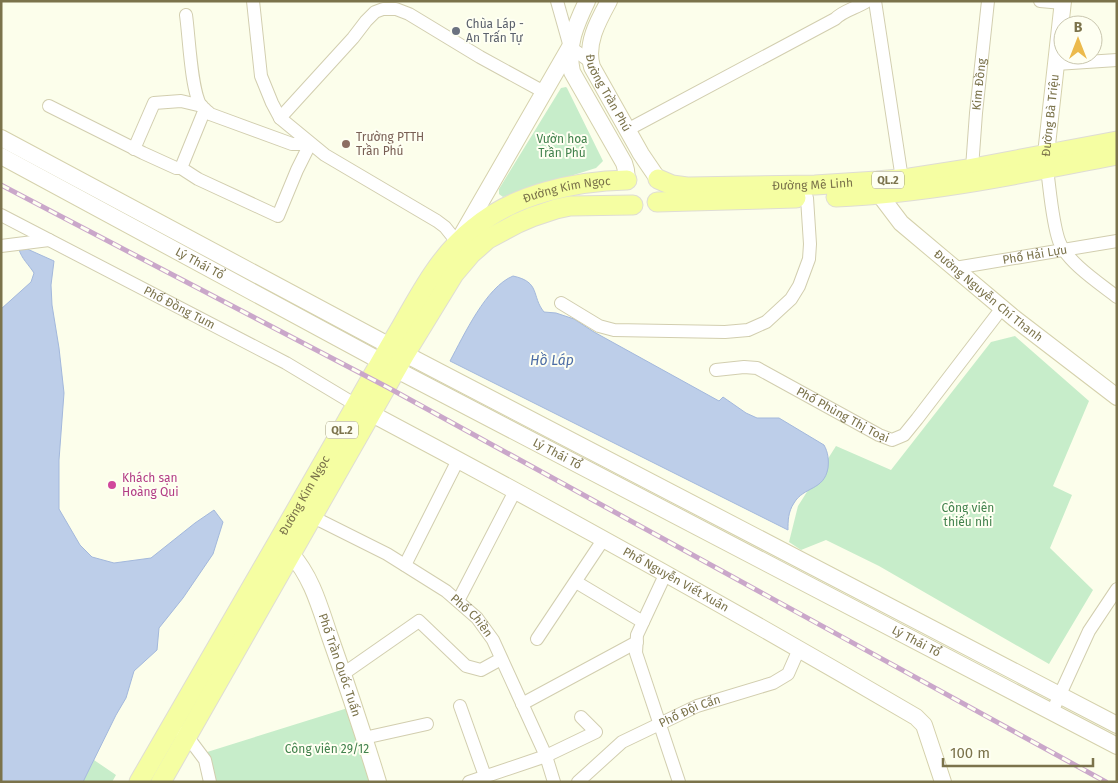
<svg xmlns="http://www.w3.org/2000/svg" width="1118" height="783" font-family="'Fira Sans',sans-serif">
  <rect width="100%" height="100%" fill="#fcfeeb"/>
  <!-- green -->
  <path fill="#c7edca" d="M566,87L567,88L603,161L596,168L503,197L499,194V189L561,88Z
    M1015,336L1089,401L1053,486L1072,495L1050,548L1093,590L1049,664L879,566L826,540L801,550L789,542L798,506L836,446L891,470L991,342Z
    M351,707L374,782H213L204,753Z
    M94,760L116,775L112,782H83Z"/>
  <!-- water -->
  <path fill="#bdcee9" stroke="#a3b8dc" d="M25,248L54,261L51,285L52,305L59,348L64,393L59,460V509L80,545L92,557L114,563L151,558L195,523L214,510L223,522L213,554L183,598L159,628L157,650L134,671L126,698L116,715L83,782H1V309L31,282L34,273C29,265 21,258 19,249Z
    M513,276C541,282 531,296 544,312L556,313L574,319L594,332L719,401L723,397L746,413L757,418H779L824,445C828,452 829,460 828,468C824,491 804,486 794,503C788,512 788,521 788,530L450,361C464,335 486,287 513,276Z"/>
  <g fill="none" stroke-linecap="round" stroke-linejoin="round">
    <defs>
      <g id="street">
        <path d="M253,1L261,76L272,103L280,118L325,155L437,221L445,227L457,242"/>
        <path d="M557,1L570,47L591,62"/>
        <path d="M875,1L902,179"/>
        <path d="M1040,1L1063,3"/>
        <path d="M186,15C189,35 191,91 201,106C203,109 208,111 210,114L292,144H310L297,170L278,216L198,179L181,168L205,109"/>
        <path d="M1056,64L1117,60"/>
        <path d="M49,106L143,153L176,168H181"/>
        <path d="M280,118L353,38L366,21L375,12L383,9H396L409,14L480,57L544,92"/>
        <path d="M627,130L835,19C844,10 857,8 867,1"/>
        <path d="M134,149L154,103L181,101L202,106"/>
        <path id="s1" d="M972,168L976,113L988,1"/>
        <path d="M1047,169C1050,190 1052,221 1059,241C1067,262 1099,283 1117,297"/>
        <path id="s2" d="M1,215L286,363L356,405"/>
        <path d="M1,246L49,240"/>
        <path id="s3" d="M955,268L1117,241"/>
        <path d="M561,303L599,326L614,330L725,332L748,330L766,322L791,299L799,286L809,259L810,244L807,198"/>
        <path id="s4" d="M716,370L744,367L757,368L879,435L892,440L904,435L917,419L1002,308"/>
        <path id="s5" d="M313,517L387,554L446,591L477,618L493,640L546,756L554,782"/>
        <path d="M405,565L458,460"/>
        <path d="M665,575L637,635L636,653L679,782"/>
        <path d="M576,582L643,622"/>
        <path d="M458,601L515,491"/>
        <path d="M537,639L603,540"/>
        <path d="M343,674L419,621L466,666L481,670L501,659"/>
        <path d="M522,704L637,642"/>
        <path d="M460,706L485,776"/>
        <path d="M1052,712L1089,631L1117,589"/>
        <path d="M182,733L187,736L205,760L210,782"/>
        <path d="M364,738L427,724"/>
        <path d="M469,782L546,756L596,732L581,717"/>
        <path id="s6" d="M578,782L622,742L697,706L773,683L788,674L799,649"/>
      </g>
      <g id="secondary">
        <path d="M587,1C576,24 566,46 572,72L624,163L626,170L627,180"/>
        <path id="s7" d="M609,1C598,21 585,44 592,67L641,154L658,179"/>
        <path d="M1,138L405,354L1117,725"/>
        <path id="s8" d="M1,156L397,370L1117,746"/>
        <path id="s9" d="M1047,165L1046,154L1063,1"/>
        <path id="s10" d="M873,186L901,223L1014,318L1117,397"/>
        <path d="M460,238L570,47"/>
        <path id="s11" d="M372,414C555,511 737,612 916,717L924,725L943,782"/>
        <path id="s12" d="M291,554C312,577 320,608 330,637C347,685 363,733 378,782"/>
      </g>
      <g id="primary">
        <path id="s13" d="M658,179L672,185L687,187L815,185L877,181L910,178L968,169L1117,141"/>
        <path d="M836,197C930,193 1024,173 1117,155"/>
        <path d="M657,202L796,198"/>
        <path id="s14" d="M139,782C206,666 273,551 339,435C359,400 379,364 400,329C421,292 440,255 474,228C514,194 576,181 627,180"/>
        <path d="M161,782L405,354L454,274L471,254L488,239L518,223L532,217L556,209L570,206L633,205"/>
      </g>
    </defs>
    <!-- street casing -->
    <use href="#street" stroke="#d2ceaf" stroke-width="14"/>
    <!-- secondary casing -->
    <use href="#secondary" stroke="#d5d1ac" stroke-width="18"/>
    <!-- primary casing -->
    <use href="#primary" stroke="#dfddd4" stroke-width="21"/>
    <!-- street -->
    <use href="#street" stroke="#fff" stroke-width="12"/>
    <!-- secondary -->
    <use href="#secondary" stroke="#fff" stroke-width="16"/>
    <!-- primary -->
    <use href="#primary" stroke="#f5fea2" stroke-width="19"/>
    <defs>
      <path id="rail" d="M1,185L387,387L1106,782"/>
    </defs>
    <!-- rail casing -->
    <use href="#rail" stroke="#caa7ca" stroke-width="5"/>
    <!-- rail -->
    <use href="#rail" stroke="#fefff2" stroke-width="3" stroke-dasharray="9" stroke-linecap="butt"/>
  </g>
  <!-- markers -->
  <circle fill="#6b7280" stroke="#fefff2" stroke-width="2" cx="456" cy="31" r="5"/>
  <circle fill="#8d6e63" stroke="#fefff2" stroke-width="2" cx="346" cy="144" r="5"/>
  <circle fill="#d1479c" stroke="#fefff2" stroke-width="2" cx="112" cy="485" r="5"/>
  <g text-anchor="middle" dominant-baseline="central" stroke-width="4" stroke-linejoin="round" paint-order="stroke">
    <!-- shield labels -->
    <g fill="#fefff2" stroke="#a29d7d" stroke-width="1">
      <rect x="872" y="171.5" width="32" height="17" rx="4"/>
      <rect x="326" y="421.5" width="32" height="17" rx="4"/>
    </g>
    <g font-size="11" font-weight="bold" fill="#7b734b">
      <text x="888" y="180">QL.2</text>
      <text x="342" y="430">QL.2</text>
    </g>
    <!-- worship labels -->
    <g font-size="12" fill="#5b616d" stroke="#fefff2" text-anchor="start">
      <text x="466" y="24">Chùa Láp -<tspan x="466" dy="14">An Trấn Tự</tspan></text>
    </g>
    <!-- street labels -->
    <g font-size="12" fill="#7b734b" stroke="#fefff2">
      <text stroke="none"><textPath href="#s1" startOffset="84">Kim Đồng</textPath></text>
      <text stroke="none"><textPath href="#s7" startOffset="100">Đường Trần Phú</textPath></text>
      <text stroke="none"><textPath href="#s9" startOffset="50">Đường Bà Triệu</textPath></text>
      <text stroke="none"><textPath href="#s13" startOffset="156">Đường Mê Linh</textPath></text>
      <text stroke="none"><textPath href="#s14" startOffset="751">Đường Kim Ngọc</textPath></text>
      <text stroke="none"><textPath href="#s3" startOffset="81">Phố Hải Lựu</textPath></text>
      <text stroke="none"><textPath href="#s8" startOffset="226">Lý Thái Tổ</textPath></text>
      <text stroke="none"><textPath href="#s10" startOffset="160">Đường Nguyễn Chí Thanh</textPath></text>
      <text stroke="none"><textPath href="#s2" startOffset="201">Phố Đồng Tum</textPath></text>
      <text stroke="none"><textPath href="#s4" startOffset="139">Phố Phùng Thị Toại</textPath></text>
      <text stroke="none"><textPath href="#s8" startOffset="631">Lý Thái Tổ</textPath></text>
      <text stroke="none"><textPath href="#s14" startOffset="331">Đường Kim Ngọc</textPath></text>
      <text stroke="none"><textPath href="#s11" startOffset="346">Phố Nguyễn Viết Xuân</textPath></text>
      <text stroke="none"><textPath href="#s5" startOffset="188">Phố Chiền</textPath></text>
      <text stroke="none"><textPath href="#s8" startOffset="1036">Lý Thái Tổ</textPath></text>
      <text stroke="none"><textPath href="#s12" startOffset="122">Phố Trần Quốc Tuấn</textPath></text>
      <text stroke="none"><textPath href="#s6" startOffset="134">Phố Đội Cấn</textPath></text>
    </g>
    <!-- education labels -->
    <g font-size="12" fill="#785e54" stroke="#fefff2" text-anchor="start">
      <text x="356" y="137">Trường PTTH<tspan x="356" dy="14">Trần Phú</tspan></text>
    </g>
    <!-- park labels -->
    <g font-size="12" fill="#42824d" stroke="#fefff2">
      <text x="562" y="139">Vườn hoa<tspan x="562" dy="14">Trần Phú</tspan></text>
      <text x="968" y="508">Công viên<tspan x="968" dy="14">thiếu nhi</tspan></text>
      <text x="327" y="749">Công viên 29/12</text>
    </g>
    <!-- hotel labels -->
    <g font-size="12" fill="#b23c85" stroke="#fefff2" text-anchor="start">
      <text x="122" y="478">Khách sạn<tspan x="122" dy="14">Hoàng Qui</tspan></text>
    </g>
    <!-- water labels -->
    <g font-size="14" font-style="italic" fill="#4c6da5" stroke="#fefff2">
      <text x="552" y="360">Hồ Láp</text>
    </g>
  </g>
  <!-- border -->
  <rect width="1118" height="783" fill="none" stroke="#7b734b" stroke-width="5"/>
  <!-- north arrow -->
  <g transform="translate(1078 40)"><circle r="24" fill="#fefff2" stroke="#cac7af"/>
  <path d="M0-4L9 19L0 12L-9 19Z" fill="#ecba4c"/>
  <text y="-8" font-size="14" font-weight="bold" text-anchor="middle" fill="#7b734b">B</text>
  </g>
  <!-- scale -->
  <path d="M943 758v8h150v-8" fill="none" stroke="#7b734b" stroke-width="2.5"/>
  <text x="950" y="758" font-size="15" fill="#7b734b" stroke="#fefff2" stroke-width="4" paint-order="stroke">100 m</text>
</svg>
